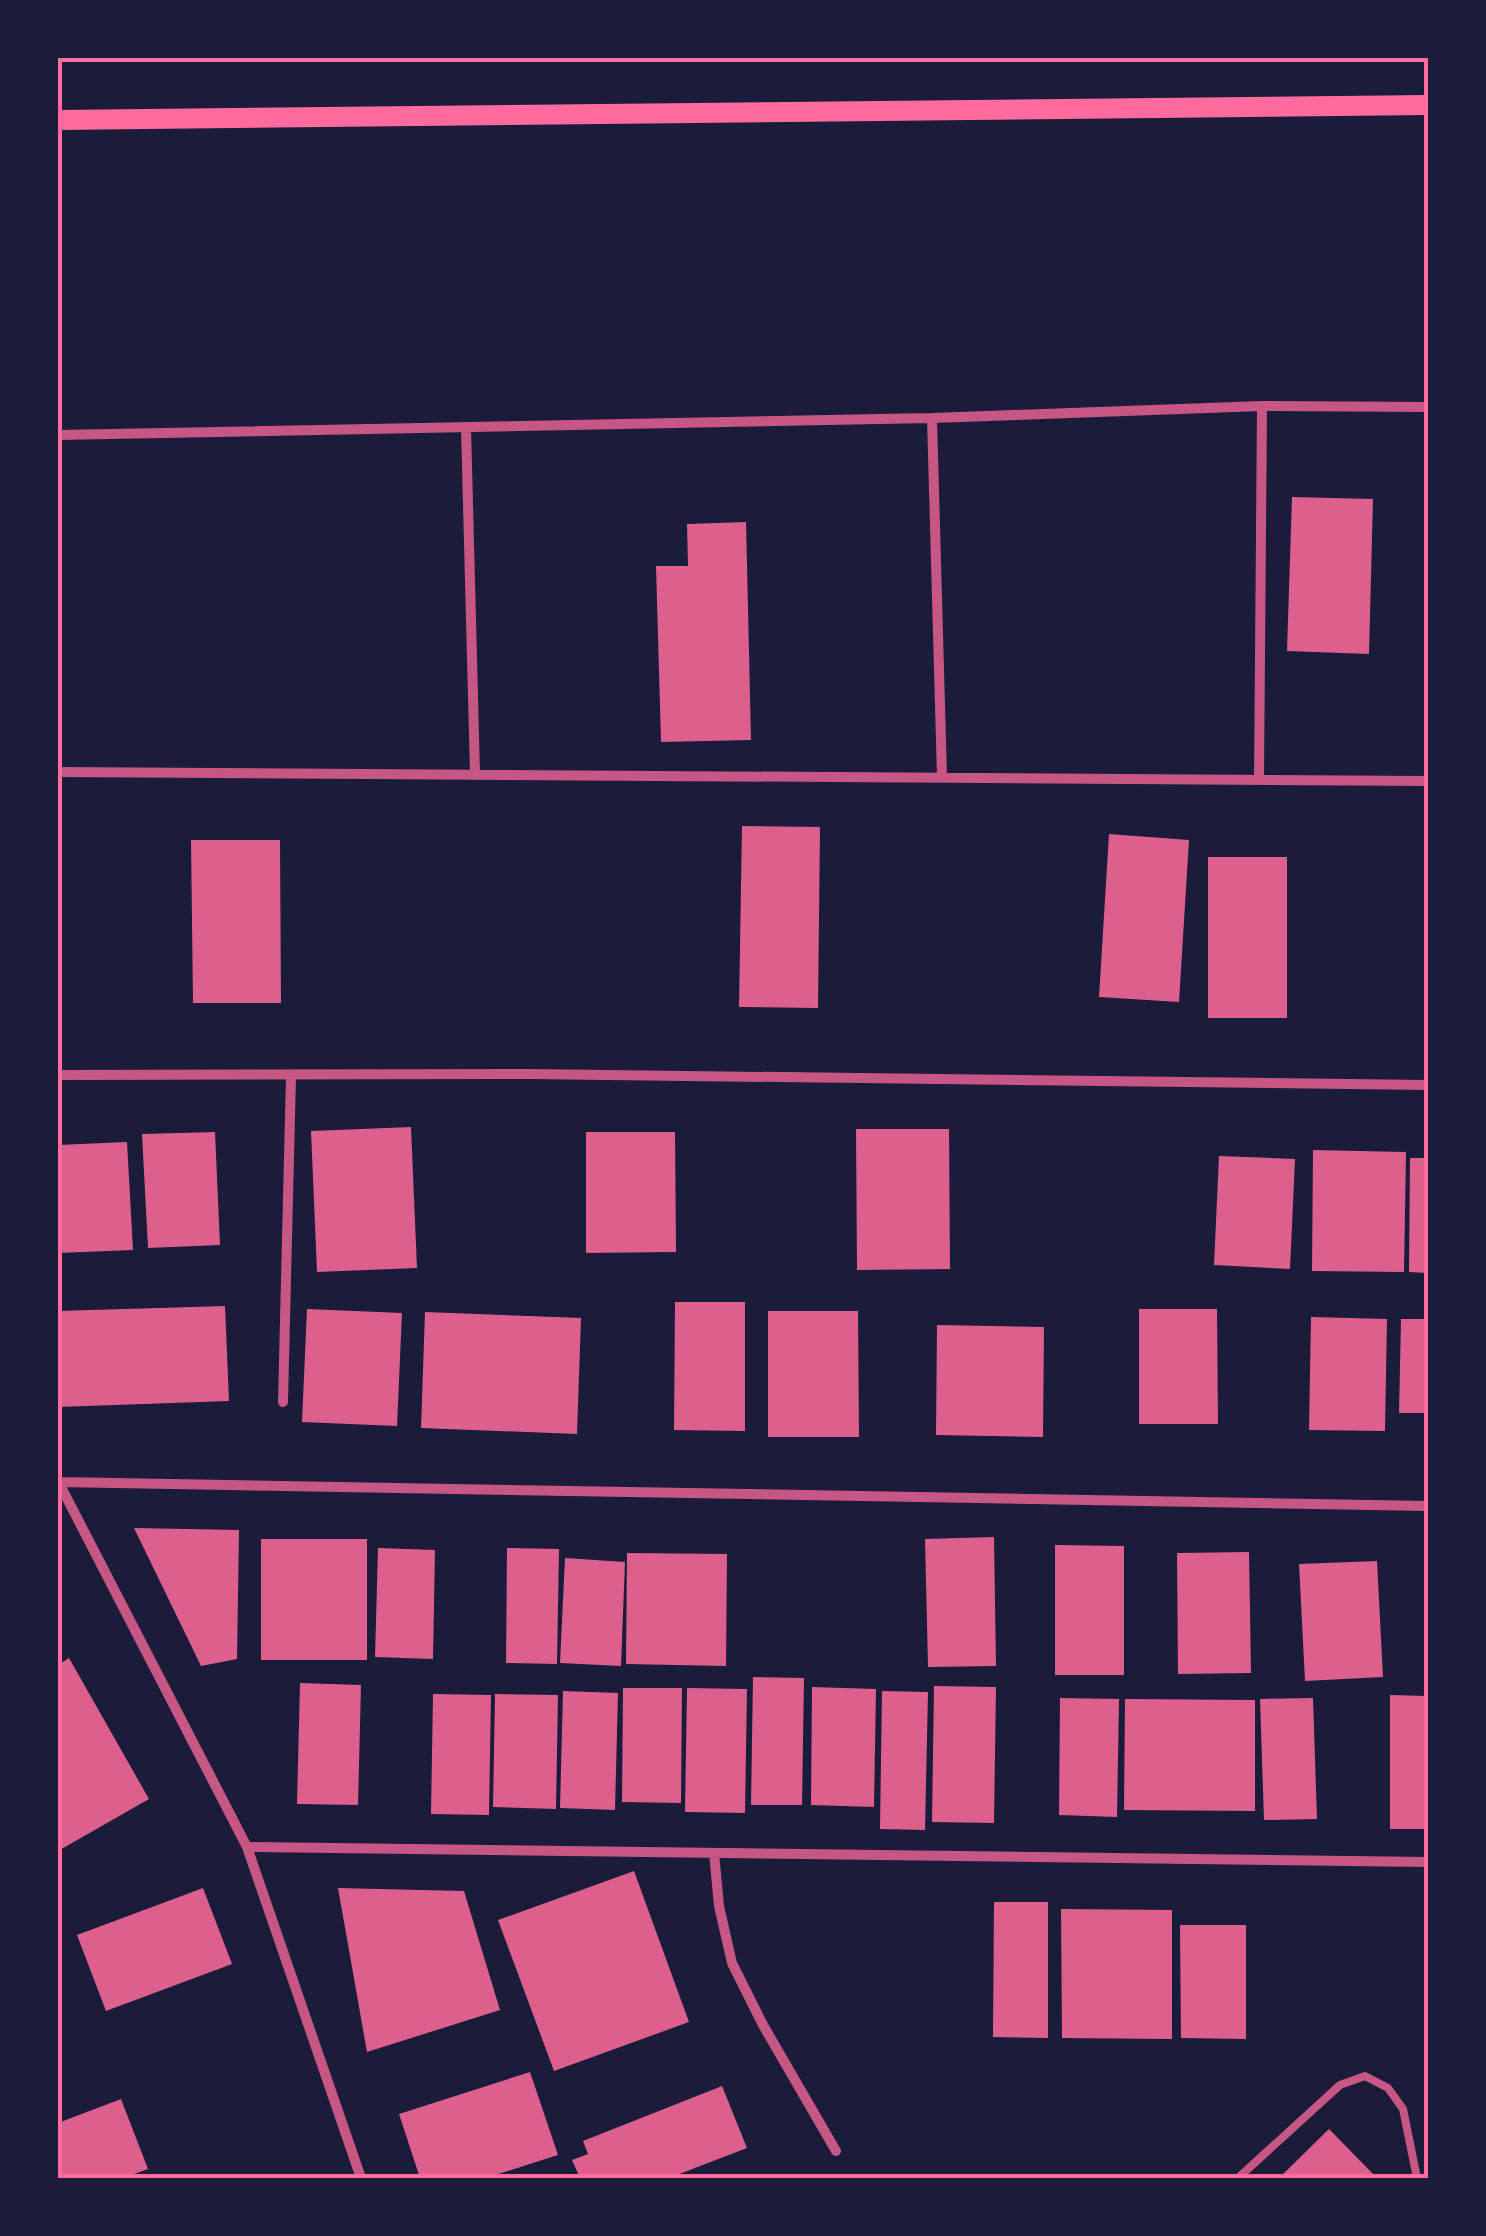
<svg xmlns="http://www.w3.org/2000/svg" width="1486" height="2236" font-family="'Noto Sans',sans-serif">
  <rect width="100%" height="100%" fill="#1b1b3a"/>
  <!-- building -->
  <path fill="#dd5f8e" d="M1292,497L1373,499L1369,654L1287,651Z
    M746,522L751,740L661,742L656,566H688L687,524Z
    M742,826L820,827L818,1008L739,1007Z
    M1109,834L1189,840L1179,1002L1099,997Z
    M191,840H280L281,1003H193Z
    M1208,857H1287V1018H1208Z
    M411,1127L417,1268L317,1272L311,1131Z
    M856,1129H949L950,1269L857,1270Z
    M215,1132L220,1245L148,1248L142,1134Z
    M586,1132H675L676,1252L586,1253Z
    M127,1142L133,1250L58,1253V1145Z
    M1313,1150L1406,1152L1404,1272L1312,1271Z
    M1219,1156L1295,1159L1290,1269L1214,1265Z
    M1410,1158H1428V1273L1409,1272Z
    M675,1302H745V1431L674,1430Z
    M225,1306L229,1401L58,1407V1311Z
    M307,1309L402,1313L397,1426L302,1422Z
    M1139,1309H1217L1218,1424H1139Z
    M768,1311H858L859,1437H768Z
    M425,1312L581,1318L577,1434L421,1428Z
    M1311,1317L1387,1319L1385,1431L1309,1430Z
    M1401,1319H1428V1413H1399Z
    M937,1325L1044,1327L1043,1437L936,1435Z
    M134,1528L239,1530L237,1659L201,1666Z
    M994,1537L996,1666L928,1667L925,1539Z
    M261,1539H367V1660H261Z
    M1055,1545L1124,1546V1675H1055Z
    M378,1548L435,1550L433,1659L375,1657Z
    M507,1548L559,1549L557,1664L506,1663Z
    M1249,1552L1251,1673L1178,1674L1177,1553Z
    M627,1553L727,1554L726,1666L626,1664Z
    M565,1558L625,1562L621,1666L560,1663Z
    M1377,1561L1383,1677L1305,1681L1299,1564Z
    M69,1658L149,1799L58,1851V1665Z
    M753,1677L804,1678L802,1805H751Z
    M300,1683L361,1685L358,1805L297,1804Z
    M934,1686L996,1687L994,1823L932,1822Z
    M812,1687L876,1689L874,1807L811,1805Z
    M623,1688H682L681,1803L622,1802Z
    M687,1688L747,1689L745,1813L685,1812Z
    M563,1691L618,1693L615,1810L560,1808Z
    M882,1691L928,1692L925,1830L880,1829Z
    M433,1694L491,1695L489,1815L431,1814Z
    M495,1694L558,1695L556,1809L493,1807Z
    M1390,1695L1428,1696V1829H1390Z
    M1060,1698L1119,1699L1117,1817L1059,1815Z
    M1313,1698L1317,1819L1264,1820L1260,1699Z
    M1125,1699L1255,1700V1811L1124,1810Z
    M634,1871L689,2022L554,2071L498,1920Z
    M203,1888L232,1964L106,2011L77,1935Z
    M338,1888L464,1891L500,2010L367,2052Z
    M994,1902H1048V2038L993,2037Z
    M1061,1909L1172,1910V2039L1062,2038Z
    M1180,1925H1246V2039L1181,2038Z
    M530,2072L558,2155L486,2178H420L399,2114Z
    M722,2086L747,2148L669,2178H580L572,2160L588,2154L583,2141Z
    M121,2099L148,2169L123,2178H58V2123Z
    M1329,2129L1377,2178H1279Z"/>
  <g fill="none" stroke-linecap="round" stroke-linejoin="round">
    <!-- service -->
    <path stroke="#c65784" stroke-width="8" d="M1238,2178L1340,2085L1365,2076L1388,2088L1403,2109L1417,2178"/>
    <!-- minor -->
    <path stroke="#c65784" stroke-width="10" d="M932,418L942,777
      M466,427L475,774
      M58,435L932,418L1262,406L1428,407
      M58,772L1428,781
      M1259,780L1262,406
      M58,1075L529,1074L1428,1085
      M283,1402L291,1076
      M58,1481L247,1847L361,2178
      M58,1482L1428,1506
      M247,1847L1428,1862
      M714,1853L719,1906L732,1963L763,2025L836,2151"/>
    <!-- secondary -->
    <path stroke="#ff6b9d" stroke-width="20" d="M58,120L1428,105"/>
  </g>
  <!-- border -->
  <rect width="1486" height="2236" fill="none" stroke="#1b1b3a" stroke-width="120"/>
  <rect x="60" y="60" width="1366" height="2116" fill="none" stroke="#ff6b9d" stroke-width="4"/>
</svg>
